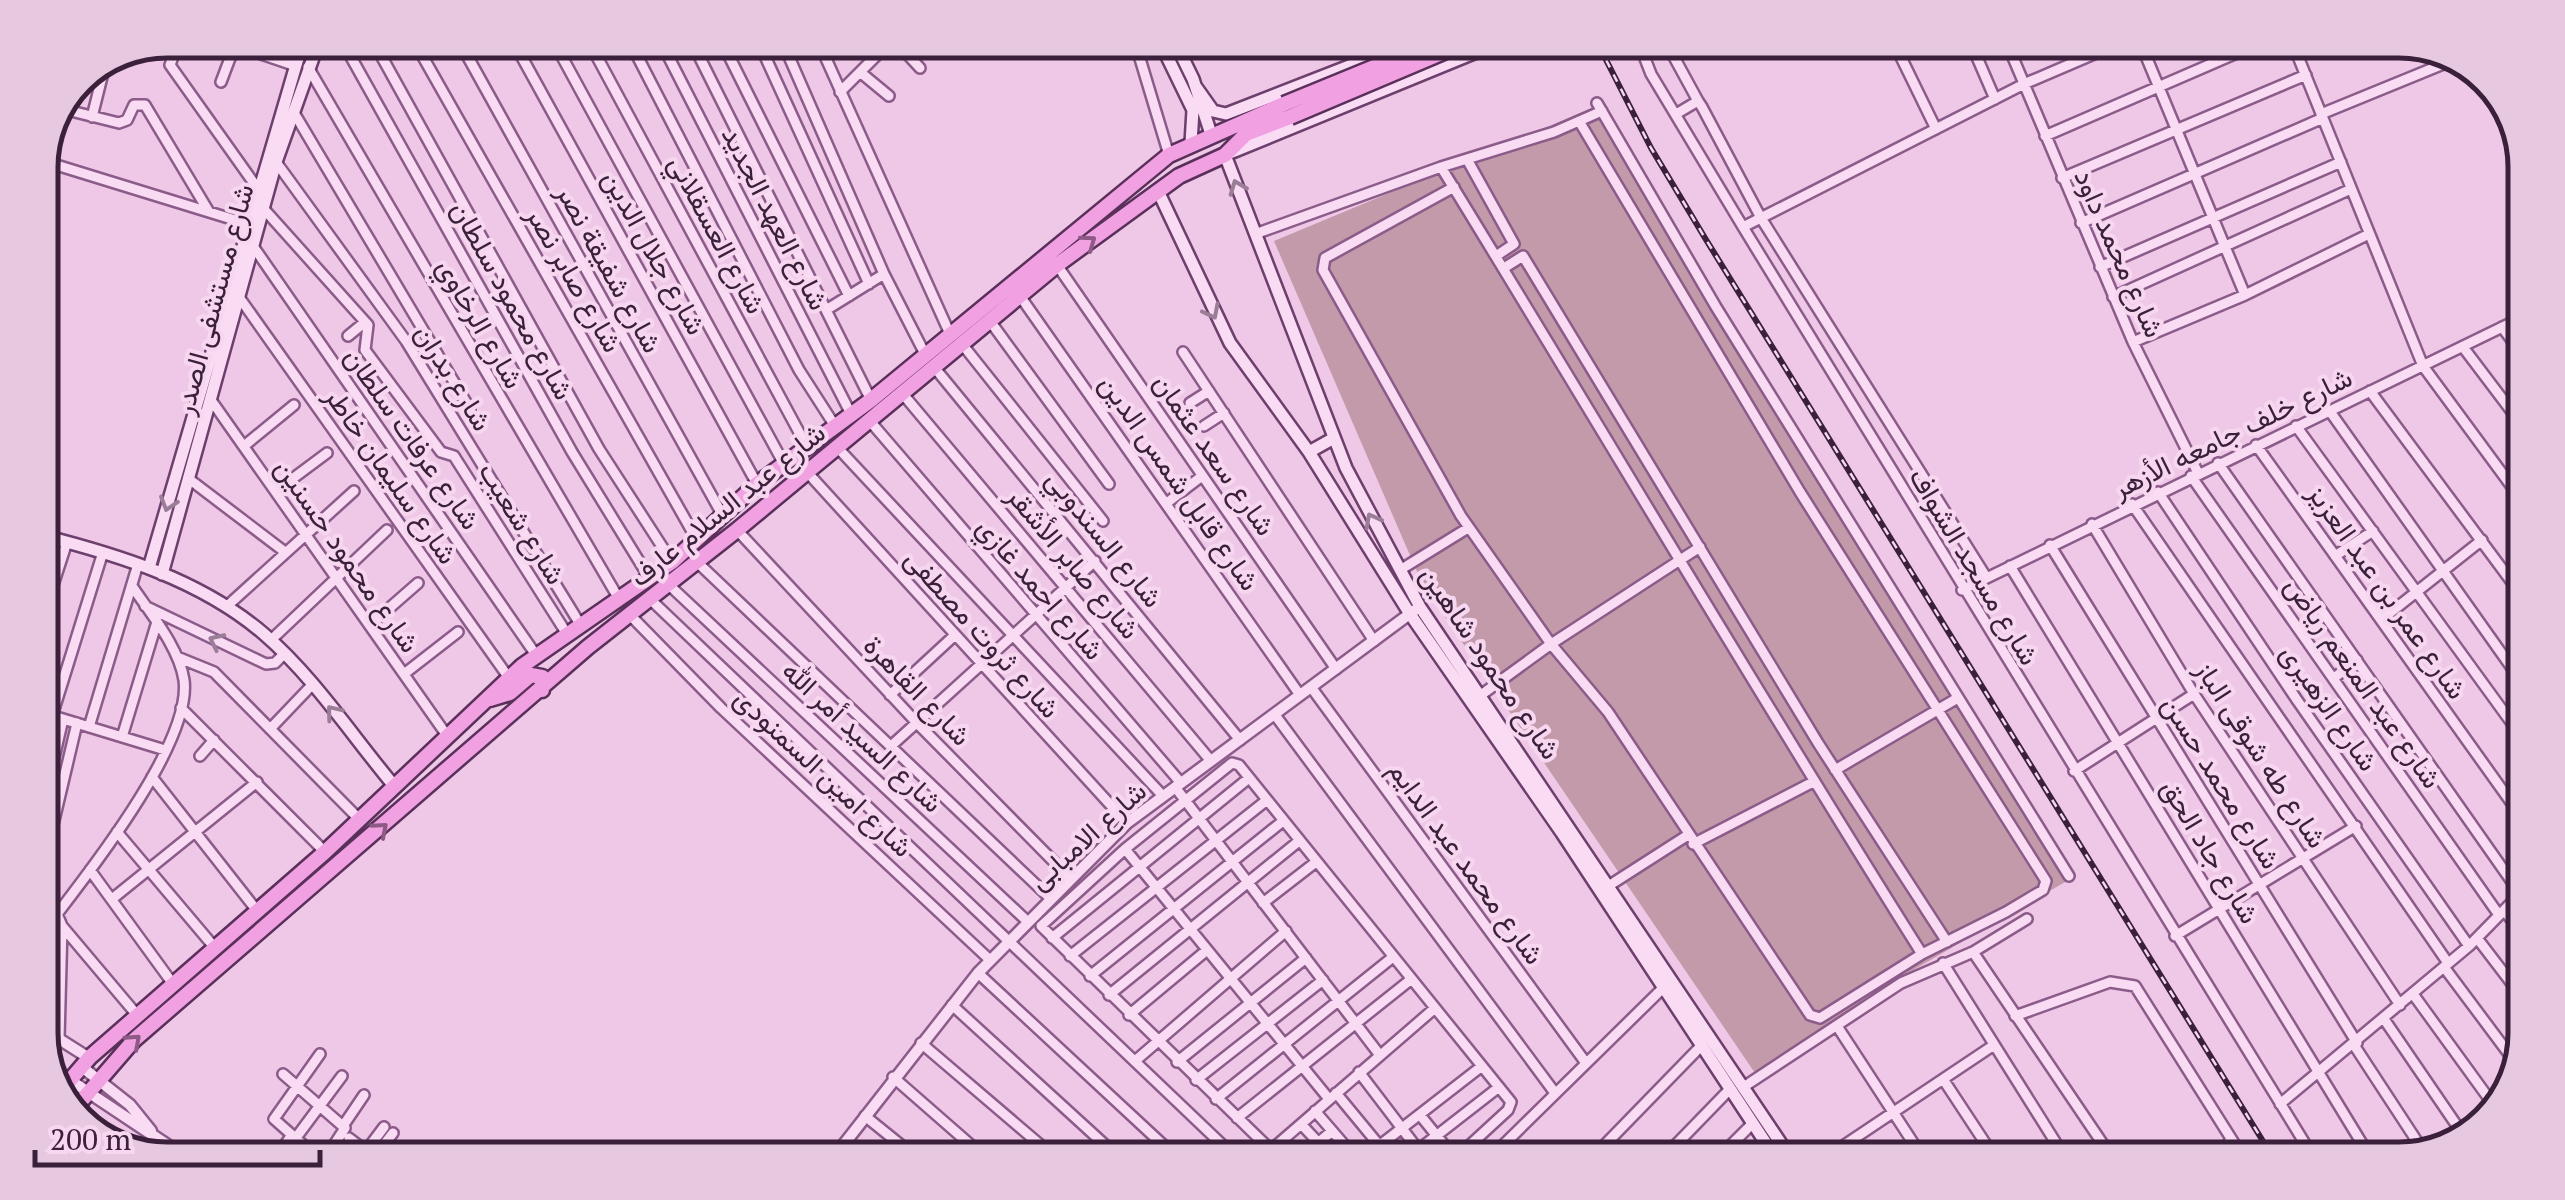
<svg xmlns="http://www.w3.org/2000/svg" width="2565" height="1200" font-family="'PT Serif',Vazirmatn,serif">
  <rect width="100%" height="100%" fill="#efc7e7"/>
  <!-- cemetery -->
  <path fill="#c39aa9" d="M1593,108L2072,878L1877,991L1757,1076L1422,583L1274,241Z"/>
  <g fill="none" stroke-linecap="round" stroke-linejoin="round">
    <defs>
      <path id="minor" d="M179,40L170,65L258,189
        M220,40L296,66
        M342,41L572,452L650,579
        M373,41L599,449L672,562
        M414,41L697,540
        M459,41L723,516
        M513,41L757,484
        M554,42L784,464
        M589,42L807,447
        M630,42L799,370L835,426
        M661,42L851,414
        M692,42L871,400
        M722,42L849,296
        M759,43L869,284
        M783,43L884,274L925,354
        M819,43L950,334
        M897,43L920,68
        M1647,46L1644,56L1651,74L1743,227L2315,1160
        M1668,46L1698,101
        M1896,47L1936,129
        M1973,48L1995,99
        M2009,48L2133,342L2198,473
        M2143,49L2245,295
        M2295,49L2423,366L2521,499
        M1138,52L1169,155
        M308,67L619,599
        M860,72L889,96
        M221,82L235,45
        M840,92L889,43
        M1597,103L1716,307L2069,876
        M63,109L119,123L127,120L134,105H145L209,212
        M293,111L470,409
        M1676,114L1698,101L1702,107L1761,218L1986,577
        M2321,114L2458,58
        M92,117L105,65
        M2045,136L2246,49
        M40,160L248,224
        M1468,161L1514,244L1496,256
        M276,162L406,341L580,624
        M1441,167C1602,429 1758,694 1922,954
        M2062,178L2306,75
        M1454,187L1325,258L1323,270L1461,516L1551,644L1608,712L1810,1015L1820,1018L1922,954L2006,912L2043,890L2046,881L1800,492L1579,121
        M263,208L368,325L365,350L441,452L454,456L567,634
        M2081,223L2323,118
        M1743,227L2024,84L2108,48
        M1255,234L1441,167L1554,132L1602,111
        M253,246L536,655
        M1057,265L1336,669
        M2100,267L2341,162
        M1504,268L1523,256L1818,743L1947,942
        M1020,296L1300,695
        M239,297L509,678
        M2113,297L2351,189
        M826,310L884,274
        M990,321L1109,484
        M2502,327L2523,355
        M348,336L365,322
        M2133,342L2245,295L2369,234
        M962,344L1103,521
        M2463,347L2522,425
        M1183,352L1374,641
        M934,367L1240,740
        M2370,391L2520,593
        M902,393L1211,761
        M211,400L448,737
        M1190,403L1209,391
        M2329,410L2519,678
        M869,420L1181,783
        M1204,426L1224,413
        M2296,426L2519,733
        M2256,445L2518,812
        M244,446L294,405
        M837,447L1163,796
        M2218,463L2517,889
        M807,472L1127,823
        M2191,476L2499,915
        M189,479L285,552
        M276,491L327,453
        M2158,492L2297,700L2469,946
        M1168,502L1202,476
        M2132,504L2448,963
        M2092,524L2194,694L2400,1005
        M737,530L917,723L1070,878
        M2050,545L2357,1043
        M2335,556L2373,531
        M697,562L1049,897
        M2010,566L2372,1160
        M1400,570L1468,528
        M668,584L1027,921
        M1962,590L2523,317
        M650,599L1233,1155
        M145,606L266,664L275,663L285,653
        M226,607L354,491
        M630,615L721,708L990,960
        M2381,620L2482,540
        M40,625L67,542
        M370,625L418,583
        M271,640L387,530
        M177,657L214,672L359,819
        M404,674L458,632
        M2334,678L2357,660
        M1311,687L1586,1063
        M890,695L955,635
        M1481,695L1551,644L1700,547
        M181,708L325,852
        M40,712L165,750
        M1275,715L1555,1093
        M52,716L103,552
        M89,727L138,564
        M270,729L311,686
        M122,737L156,625
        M891,746L1095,561
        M200,756L214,740
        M1835,770L1956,699
        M2074,771L2194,694
        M152,777L258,912
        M1175,787L1379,1054
        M40,818L63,719
        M117,832L215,948
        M1693,844L1813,782
        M1125,849L1329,1099
        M90,870L173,984
        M40,880L77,723
        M1610,885L1688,835
        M112,899L257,782
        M1263,903L1316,862
        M40,908L57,914L62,926L59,1039
        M2504,910L2517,927
        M57,914C94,866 192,741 184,680C179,647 150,613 132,586
        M62,926L137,1015
        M2175,936L2356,826
        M1052,938L1249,778
        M2477,938L2516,989
        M1973,952L2113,1159
        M1070,956L1267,800
        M1943,963L2066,1159
        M2444,967L2515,1062
        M978,973L1174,1155
        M1090,976L1283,821
        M2413,994L2495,1107
        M1109,995L1299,841
        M952,1005L1115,1154
        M1129,1015L1207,950
        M2015,1016L2110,982L2135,986L2244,1159
        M2384,1019L2466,1139
        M1837,1026L1923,1158
        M921,1043L1051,1154
        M2354,1045L2424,1152
        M1135,1061L1286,931
        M1177,1062L1306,958
        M1359,1072L1423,1156
        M283,1074L345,1128L330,1151
        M893,1077L981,1154
        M1943,1079L1995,1158
        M1196,1080L1323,980
        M1745,1086L1901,983L1973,952L2027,919
        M1336,1093L1388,1156
        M1216,1099L1393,957
        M2280,1104L2469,946L2517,897
        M1315,1111L1353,1155
        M1420,1115L1453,1156
        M865,1116L912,1154
        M1237,1118L1409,981
        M1301,1124L1330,1155
        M343,1126L364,1095
        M349,1138L366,1151
        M295,1139L342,1076
        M1271,1150L1435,1008
        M1418,1150L1499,1087
        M281,1151L291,1136
        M310,1151L274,1119L320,1054
        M366,1151L384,1127
        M379,1151L393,1133
        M1276,1155L1041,926L1125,849L1232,763L1239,765L1511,1102L1508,1110L1458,1156
        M1304,1155L1332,1131
        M1366,1156L1482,1066
        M1492,1156L1663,988
        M1593,1157L1701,1046
        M1664,1157L1730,1089
        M1719,1157L1753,1123
        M1825,1158L1994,1045
        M2218,1159L2231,1139"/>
      <path id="tertiary" d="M40,1027L89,1058
        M82,1067L130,1105L151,1131
        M70,1080L175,1150
        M837,1153L978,973L1127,823L1415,610"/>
      <path id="secondary" d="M1161,44L1193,110L1191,143
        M1176,44L1193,79L1211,134
        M1491,46L1225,155L1346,468L1420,607L1790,1157
        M1196,87L1213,111L1226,114L1403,45
        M1158,191L1230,343L1309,452L1410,614L1562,833L1775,1157
        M1309,452L1334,438
        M40,535C119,555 201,580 264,634C314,677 353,737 395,787
        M149,568L303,41
        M162,574L276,162L319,41"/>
      <path id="primary" d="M490,699L510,693L531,675L542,677V690
        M59,1093L90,1057L325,852L522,666L672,562L757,484L871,400L1169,155L1284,104
        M70,1114L134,1040L588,647L737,530L1057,265L1179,176L1225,155L1246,134L1290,117"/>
    </defs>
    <!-- minor casing -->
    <use href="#minor" stroke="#8b5c89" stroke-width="14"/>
    <!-- tertiary casing -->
    <use href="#tertiary" stroke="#8b5c89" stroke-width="15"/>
    <!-- secondary casing -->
    <use href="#secondary" stroke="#6d3f6d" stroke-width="16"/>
    <!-- primary casing -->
    <use href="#primary" stroke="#583059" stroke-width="19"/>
    <!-- minor -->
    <use href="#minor" stroke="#f9dbf3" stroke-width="9"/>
    <!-- tertiary -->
    <use href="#tertiary" stroke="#f9dbf3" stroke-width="10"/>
    <!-- secondary -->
    <use href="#secondary" stroke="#f9dbf3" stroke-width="11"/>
    <!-- primary -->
    <use href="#primary" stroke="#f1a0e1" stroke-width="14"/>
    <defs>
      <path id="rail" d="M1599,46L1651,148L1705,238L2274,1159"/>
    </defs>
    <!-- rail casing -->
    <use href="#rail" stroke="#3b203c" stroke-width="6"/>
    <!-- rail -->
    <use href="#rail" stroke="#f6d7ef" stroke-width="2.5" stroke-dasharray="8" stroke-linecap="butt"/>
    <defs>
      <path id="primary-bridge" d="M1284,104L1428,45
        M1290,117L1458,46"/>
    </defs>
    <!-- primary-bridge casing -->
    <use href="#primary-bridge" stroke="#583059" stroke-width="19" stroke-linecap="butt"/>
    <!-- primary-bridge -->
    <use href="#primary-bridge" stroke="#f1a0e1" stroke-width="14"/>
  </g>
  <!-- one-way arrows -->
  <defs><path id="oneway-chevron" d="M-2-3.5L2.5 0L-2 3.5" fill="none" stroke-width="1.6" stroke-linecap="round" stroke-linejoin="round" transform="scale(2.5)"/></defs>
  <g stroke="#9a7e98">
    <use href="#oneway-chevron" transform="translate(1237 187) rotate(-111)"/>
    <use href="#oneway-chevron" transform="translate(1212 312) rotate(63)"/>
    <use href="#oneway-chevron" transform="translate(168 504) rotate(107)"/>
    <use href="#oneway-chevron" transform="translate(1372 520) rotate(-118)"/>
    <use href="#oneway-chevron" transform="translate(216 641) rotate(-154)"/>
    <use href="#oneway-chevron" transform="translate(333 712) rotate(-129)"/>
  </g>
  <g stroke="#8d5a86">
    <use href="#oneway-chevron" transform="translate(1089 242) rotate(-36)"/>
    <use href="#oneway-chevron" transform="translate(381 829) rotate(-41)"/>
    <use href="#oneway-chevron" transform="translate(134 1041) rotate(-42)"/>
  </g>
  <g text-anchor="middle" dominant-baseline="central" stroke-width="8" stroke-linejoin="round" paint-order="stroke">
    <!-- street labels -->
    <g font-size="28" fill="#3b203c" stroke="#f6d7ef">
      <text transform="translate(776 218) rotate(63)">شارع العهد الجديد</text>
      <text transform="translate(718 234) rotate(62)">شارع العسقلاني</text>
      <text transform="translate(655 252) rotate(61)">شارع جلال الدين</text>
      <text transform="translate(2120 253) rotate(66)">شارع محمد داود</text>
      <text transform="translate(610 268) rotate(61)">شارع شفيقة نصر</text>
      <text transform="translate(575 279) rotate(60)">شارع صابر نصر</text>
      <text transform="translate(213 299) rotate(-75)">شارع مستشفى الصدر</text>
      <text transform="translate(513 300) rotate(61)">شارع محمود سلطان</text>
      <text transform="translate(481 323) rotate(60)">شارع الرخاوي</text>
      <text transform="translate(454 377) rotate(58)">شارع بدران</text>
      <text transform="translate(2232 432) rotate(-26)">شارع خلف جامعه الأزهر</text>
      <text transform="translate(413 438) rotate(55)">شارع عرفات سلطان</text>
      <text transform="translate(1215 454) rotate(55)">شارع سعد عثمان</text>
      <text transform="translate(392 475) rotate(55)">شارع سليمان خاطر</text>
      <text transform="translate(1180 482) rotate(55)">شارع قابل شمس الدين</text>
      <text transform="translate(727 504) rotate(-39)">شارع عبد السلام عارف</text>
      <text transform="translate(523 523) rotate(58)">شارع شعيب</text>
      <text transform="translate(1105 538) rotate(51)">شارع السندوبي</text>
      <text transform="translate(348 555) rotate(55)">شارع محمود حسنين</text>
      <text transform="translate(1074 562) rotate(50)">شارع صابر الأشقر</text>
      <text transform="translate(1975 566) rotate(59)">شارع مسجد الشواف</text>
      <text transform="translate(1041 588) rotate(49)">شارع احمد غازي</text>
      <text transform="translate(2388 591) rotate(55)">شارع عمر بن عبد العزيز</text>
      <text transform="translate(983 633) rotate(48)">شارع ثروت مصطفى</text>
      <text transform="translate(1491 662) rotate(56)">شارع محمود شاهين</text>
      <text transform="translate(2364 682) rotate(55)">شارع عبد المنعم رياض</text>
      <text transform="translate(918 690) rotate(46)">شارع القاهرة</text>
      <text transform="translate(2330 707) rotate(55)">شارع الزهيرى</text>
      <text transform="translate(863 736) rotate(43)">شارع السيد أمر الله</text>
      <text transform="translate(2262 754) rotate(57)">شارع طه شوقى الباز</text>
      <text transform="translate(824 772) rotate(43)">شارع امين السمنودى</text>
      <text transform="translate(2222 782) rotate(58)">شارع محمد حسن</text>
      <text transform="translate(1087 835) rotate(-42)">شارع الامبابى</text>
      <text transform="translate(2211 851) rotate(59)">شارع جاد الحق</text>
      <text transform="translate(1467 862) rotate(54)">شارع محمد عبد الدايم</text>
    </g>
  </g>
  <!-- crop -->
  <path d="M0 0H2565V1200H0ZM167 58H2399A109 109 0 0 1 2508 167V1033A109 109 0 0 1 2399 1142H167A109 109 0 0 1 58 1033V167A109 109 0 0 1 167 58Z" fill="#e7c8e1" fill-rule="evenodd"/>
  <path fill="none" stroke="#3b203c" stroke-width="5" d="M167 58H2399A109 109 0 0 1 2508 167V1033A109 109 0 0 1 2399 1142H167A109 109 0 0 1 58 1033V167A109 109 0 0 1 167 58Z"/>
  <!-- scale -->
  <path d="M35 1150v15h285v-15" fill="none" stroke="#3b203c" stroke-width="5"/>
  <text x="50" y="1150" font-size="30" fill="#3b203c" stroke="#f6d7ef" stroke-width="8" paint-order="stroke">200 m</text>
</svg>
